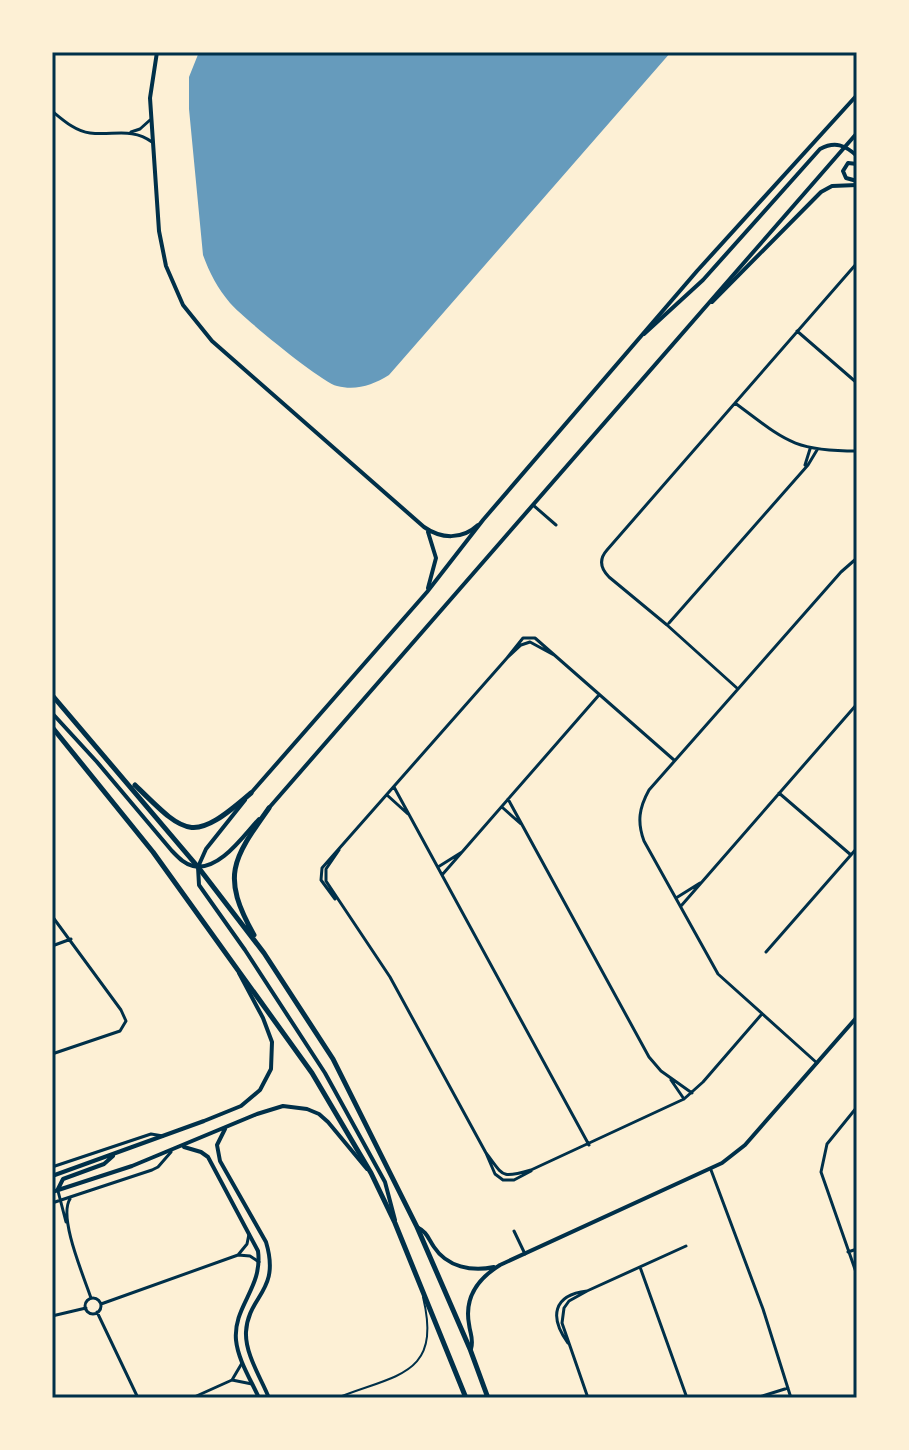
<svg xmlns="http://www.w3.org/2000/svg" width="909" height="1450" font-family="'Work Sans',sans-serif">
  <rect width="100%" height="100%" fill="#fdf0d5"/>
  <!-- water -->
  <path fill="#669bbc" d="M199,52H531L573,55L594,52H671L389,375C373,385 356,391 337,386C321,382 242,317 230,303C218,289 209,272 203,255L189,109V77Z"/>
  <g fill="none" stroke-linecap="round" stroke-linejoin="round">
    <!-- service -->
    <path stroke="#003049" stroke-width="2" d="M337,1398C397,1374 442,1376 423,1297"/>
    <!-- minor -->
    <path stroke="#003049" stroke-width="3" d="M52,111C63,120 75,131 90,133C112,136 132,127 152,142
      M131,132L140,129L150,120
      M797,331L857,383
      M735,403C785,440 792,451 857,451
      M805,465L810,449
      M533,505L556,525
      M669,623L808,465L817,450
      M507,658L523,638H535L674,760
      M738,689L667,625L609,577C600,568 599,559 607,550L857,263
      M394,787L589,1145
      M779,793L851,855
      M387,795L408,814
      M508,799L649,1057L661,1071L692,1093
      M503,808L521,824
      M339,850L326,869V881L390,977L486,1153C504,1176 500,1179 531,1170L684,1099L703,1082L761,1015
      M438,867L462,852
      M442,875L599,695
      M676,898L700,883
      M335,899L321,880L322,868L507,658L521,645L530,642L554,655
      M681,906L857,704
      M52,916L121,1010L126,1021L120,1031L52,1054
      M52,946L71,939
      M766,952L857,848
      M817,1063L718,974L644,841C637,822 639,808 649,790L841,572L857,558
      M671,1080L684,1099
      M857,1107L827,1144L821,1172L857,1275
      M486,1153L495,1174L503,1180H514L531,1171
      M52,1167L151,1134L163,1136
      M711,1170L763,1309L791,1398
      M58,1191L66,1222
      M70,1199C58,1217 84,1277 91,1298
      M52,1203L152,1170L158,1167L171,1152
      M514,1231L525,1254
      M848,1252L857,1249
      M238,1255L247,1244L249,1234
      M640,1267L687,1398
      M85 1306a8 8 0 1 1 16 0a8 8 0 1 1-16 0Z
      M101,1304L238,1255L250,1256L259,1262
      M97,1312L138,1398
      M52,1316L86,1308
      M568,1343C549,1317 553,1295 587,1291
      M232,1380L252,1384
      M192,1398L232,1380L242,1363
      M588,1398L562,1323L564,1308L569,1301L587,1291L686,1246
      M756,1398L788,1388"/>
    <!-- tertiary -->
    <path stroke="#003049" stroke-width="4" d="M157,52L150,98L159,231L166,266L183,305L212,341L424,527C441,539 462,540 478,525
      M857,164L848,163L843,171L846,178L857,181
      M712,302L821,192L832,186L857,185
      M644,334L703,280L820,149C835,141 845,145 857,156
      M428,532L436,558L428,588
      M225,1129L217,1145L220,1161L266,1242C281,1292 248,1295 246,1332C245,1354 261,1378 269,1398
      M184,1147L201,1152L208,1157L258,1251C263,1288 233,1306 236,1340C238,1360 251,1380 259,1398
      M52,1176L204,1121L241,1106L260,1090L271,1069L272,1042L263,1018L239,973
      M58,1189L63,1179L104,1164L113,1156
      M52,1192L132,1166L257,1114L283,1106L307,1109L319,1114L328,1122L367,1169
      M417,1227C427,1232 428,1238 434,1247C447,1267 472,1272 494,1267
      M471,1349C474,1339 470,1334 469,1324C464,1297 479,1278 500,1265L722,1163L745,1145L857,1017"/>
    <!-- secondary -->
    <path stroke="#003049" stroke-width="4" d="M52,713L97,762L172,851C178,857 184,864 193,866C219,872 244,835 259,819
      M251,793L427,592L483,520L697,271L857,95
      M245,800L206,849L198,867L199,885L245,950L325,1073L385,1182L395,1220
      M268,809L857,133"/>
    <!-- primary -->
    <path stroke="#003049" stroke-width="5" d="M52,695L198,867L264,953L333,1059L417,1227L470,1349L488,1398
      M52,727L153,852L312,1073L371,1173L395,1223L466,1398
      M135,785C187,836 192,844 251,793
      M254,935C221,876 232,860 269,808"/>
  </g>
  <!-- border -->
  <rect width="909" height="1450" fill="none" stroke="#fdf0d5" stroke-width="108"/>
  <rect x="54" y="54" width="801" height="1342" fill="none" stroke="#003049" stroke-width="3"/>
</svg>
